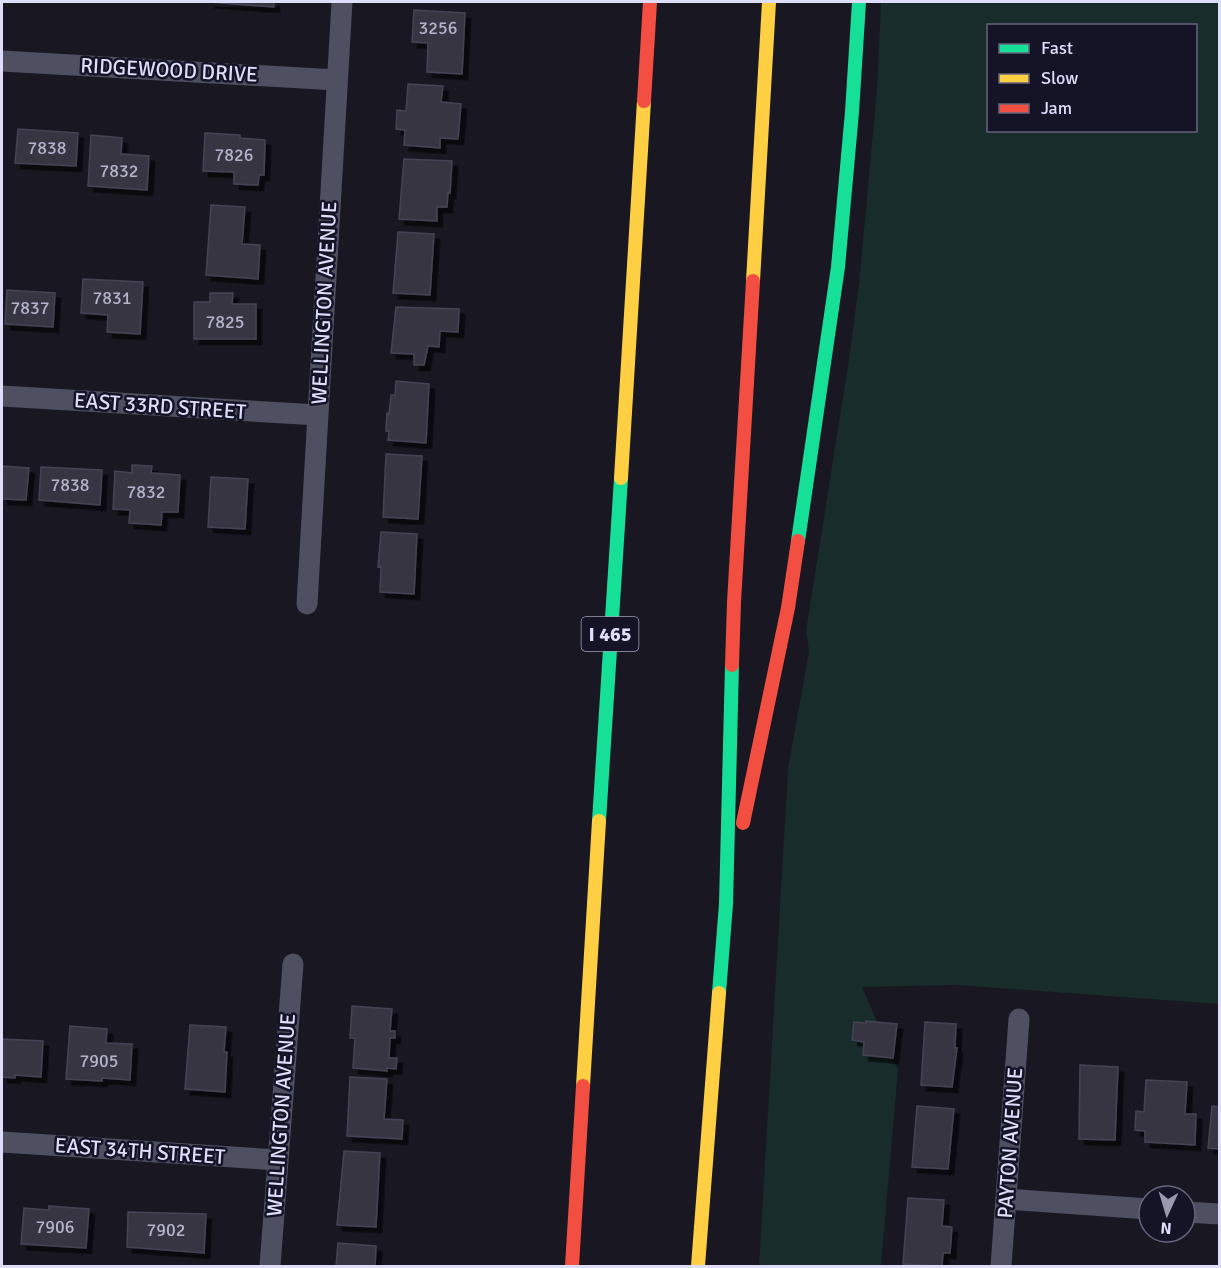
<svg xmlns="http://www.w3.org/2000/svg" width="1221" height="1268" font-family="Signika,sans-serif">
  <defs>
    <filter id="shadow"><feDropShadow dx="5.5" dy="5.5" stdDeviation="0" flood-color="#0009"/></filter>
  </defs>
  <rect width="100%" height="100%" fill="#181722"/>
  <!-- green -->
  <path fill="#172c2b" fill-rule="evenodd" d="M881,2H1219V1004L957,985L862,987L898,1070L881,1266H759L788,769L809,651L806,631L849,359L859,284L877,89ZM988,26H1196V130H988Z"/>
  <!-- building -->
  <path fill="#373643" stroke="#454354" stroke-width="1.5" filter="url(#shadow)" d="M208,2H274V7Z
    M414,10L465,13L462,74L427,72L428,43L412,42Z
    M408,84L443,86L441,102L461,104L458,139L440,138V148L404,145L405,130L396,129L397,110L406,111Z
    M18,129L78,133L76,166L15,163Z
    M205,133L240,135V138L265,140L264,175H259L258,185L234,184V172L203,171Z
    M91,135L122,138L121,154L149,156L147,190L88,186Z
    M404,159L452,161L450,193L448,192L447,207H437V221L399,219Z
    M211,205L245,207L242,244L260,245L258,279L206,275Z
    M398,232L434,234L430,295L393,293Z
    M83,279L143,282L140,334L107,332L108,315L81,313Z
    M7,290L55,293L53,327L5,324Z
    M210,293H233L232,304H256V339H194V302H210Z
    M396,307L459,309L458,332L440,331L439,347L428,346L424,365H414V354L391,353Z
    M396,381L429,384L426,443L388,440L389,431H386L387,413L389,414L391,395H395Z
    M386,454L422,456L418,519L383,517Z
    M132,465L152,466L151,473L180,475L178,512H162L161,525L129,523L130,510L113,509L115,471L132,473Z
    M2,466L29,468L26,500L2,499Z
    M41,467L102,470L100,505L39,500Z
    M211,477L248,479L245,529L208,527Z
    M381,532L417,534L414,594L380,592L381,566L378,567Z
    M352,1006L392,1009L390,1031H395V1038H390L389,1058H397L396,1069L387,1068V1071L353,1068L355,1038H350Z
    M866,1021L897,1024L893,1058L863,1055L864,1042L852,1040L854,1022L866,1023Z
    M925,1022L956,1024L955,1048H957L952,1087L921,1085Z
    M190,1025L226,1027L224,1052H227L225,1092L185,1089Z
    M70,1026L107,1029L106,1043L132,1044L130,1080L102,1078V1081L66,1079Z
    M2,1039L43,1041L41,1077L15,1075V1078L2,1077Z
    M1080,1065L1118,1067L1115,1140L1079,1139Z
    M350,1077L387,1079L384,1119L403,1120L402,1139L347,1136Z
    M1146,1080L1187,1082L1185,1114H1196L1195,1145L1145,1142V1131L1135,1130L1136,1111L1144,1112Z
    M917,1106L954,1109L948,1169L912,1167Z
    M1212,1106L1220,1107V1149L1208,1148Z
    M344,1151L380,1153L376,1227L337,1225Z
    M908,1198L944,1200L942,1226L952,1227L950,1253H943L942,1266L903,1264Z
    M49,1206L89,1209L86,1248L21,1244L24,1208L49,1210Z
    M128,1212L206,1214L204,1253L127,1247Z
    M338,1243L376,1246L375,1266H336Z"/>
  <g fill="none" stroke-linecap="round" stroke-linejoin="round">
    <!-- street -->
    <path stroke="#4e4f61" stroke-width="21" d="M2,61L337,80
      M2,396L318,415
      M307,604L342,2
      M2,1142L278,1160
      M1006,1199L1149,1209
      M1185,1212L1220,1214
      M270,1266L293,964
      M1001,1266L1019,1019"/>
    <!-- fast -->
    <path stroke="#16e098" stroke-width="14" d="M798,541L838,267L852,112L859,2
      M599,821L621,478
      M719,993L726,904L732,665"/>
    <!-- slow -->
    <path stroke="#ffcf43" stroke-width="14" d="M753,281L769,2
      M621,478L644,101
      M583,1086L599,821
      M698,1266L719,993"/>
    <!-- jam -->
    <path stroke="#f24e42" stroke-width="14" d="M644,101L650,2
      M732,665L734,602L753,281
      M743,823L788,608L798,541
      M572,1266L583,1086"/>
  </g>
  <g text-anchor="middle" dominant-baseline="central" stroke-width="5" stroke-linejoin="round" paint-order="stroke">
    <!-- number labels -->
    <g font-size="18" fill="#b4b3cc">
      <text x="438" y="28">3256</text>
      <text x="47" y="148">7838</text>
      <text x="234" y="155">7826</text>
      <text x="119" y="171">7832</text>
      <text x="112" y="298">7831</text>
      <text x="30" y="308">7837</text>
      <text x="225" y="322">7825</text>
      <text x="70" y="485">7838</text>
      <text x="146" y="492">7832</text>
      <text x="99" y="1061">7905</text>
      <text x="55" y="1227">7906</text>
      <text x="166" y="1230">7902</text>
    </g>
    <!-- shield labels -->
    <rect fill="#151326" stroke="#a2a0ba" stroke-width="1.5" x="581.5" y="617" width="57" height="34" rx="4.5"/>
    <g font-size="20" font-weight="bold" fill="#deddfa">
      <text x="610" y="634">I 465</text>
    </g>
    <!-- street labels -->
    <g font-size="21" fill="#deddfa" stroke="#151326">
      <text transform="translate(169 70) rotate(3)">RIDGEWOOD DRIVE</text>
      <text transform="translate(324 303) rotate(-87)">WELLINGTON AVENUE</text>
      <text transform="translate(160 406) rotate(4)">EAST 33RD STREET</text>
      <text transform="translate(281 1115) rotate(-86)">WELLINGTON AVENUE</text>
      <text transform="translate(1010 1143) rotate(-86)">PAYTON AVENUE</text>
      <text transform="translate(140 1151) rotate(4)">EAST 34TH STREET</text>
    </g>
  </g>
  <!-- border -->
  <rect width="1221" height="1268" fill="none" stroke="#deddfa" stroke-width="6"/>
  <!-- legend -->
  <rect x="987" y="24" width="210" height="108" fill="#151326" stroke="#65647b" stroke-width="1.5"/>
  <rect x="999" y="44" width="30" height="9" fill="#16e098" stroke="#65647b" stroke-width="1.5"/>
  <text x="1041" y="54" font-size="18" fill="#deddfa">Fast</text>
  <rect x="999" y="74" width="30" height="9" fill="#ffcf43" stroke="#65647b" stroke-width="1.5"/>
  <text x="1041" y="84" font-size="18" fill="#deddfa">Slow</text>
  <rect x="999" y="104" width="30" height="9" fill="#f24e42" stroke="#65647b" stroke-width="1.5"/>
  <text x="1041" y="114" font-size="18" fill="#deddfa">Jam</text>
  <!-- north arrow -->
  <g transform="translate(1167 1214) rotate(184)"><circle r="28" fill="#151326" stroke="#65647b" stroke-width="1.5"/>
  <path d="M0-4.5L10 22L0 15L-10 22Z" fill="#9998ae"/>
  <text y="-9" font-size="16" font-weight="bold" text-anchor="middle" fill="#deddfa">N</text>
  </g>
</svg>
